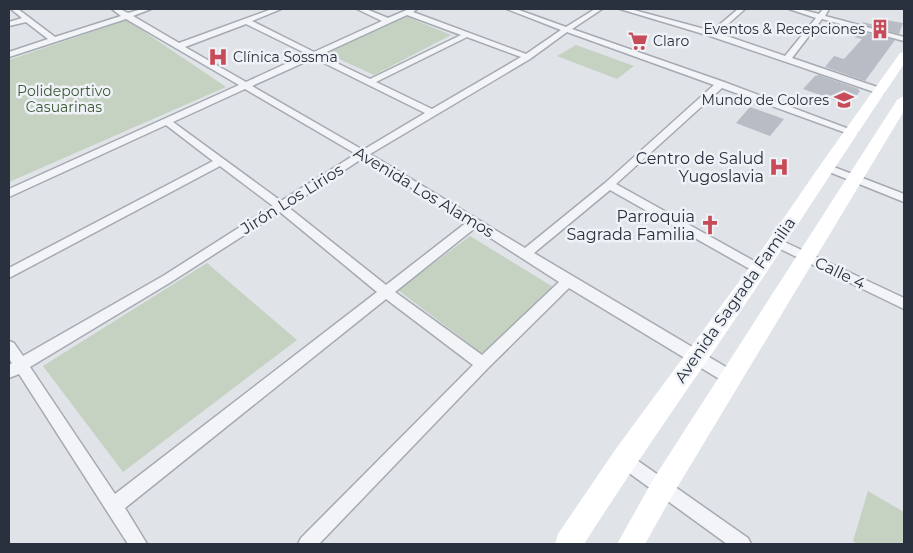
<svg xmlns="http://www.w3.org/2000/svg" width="913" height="553" font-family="Montserrat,sans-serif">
  <rect width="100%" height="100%" fill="#e0e3e8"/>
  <!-- green -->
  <path fill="#c5d1c1" d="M405,16L451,35L374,75L324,52Z
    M127,20L226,87L9,182V60Z
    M576,45L634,66L617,79L557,56Z
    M470,236L553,287L484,355L398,290Z
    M207,263L297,340L123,472L43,366Z
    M868,491L904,512V544H857L853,541Z"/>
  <!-- building -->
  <path fill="#b7bcc5" d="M886,20L903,23L899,34L862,24L863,22L882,27Z
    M858,31L895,40L865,81L825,67L834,56L844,59L862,39L854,37Z
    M819,75L859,89L858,90L860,91L849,105L803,89L815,76Z
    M750,107L784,119L770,136L736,123Z"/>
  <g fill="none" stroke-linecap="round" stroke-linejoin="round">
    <defs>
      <path id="street" d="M11,9H18L55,37L121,16L112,9H120L128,13L142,9H151L133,16L179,43L272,9H281L252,21L314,52L382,21L357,9H366L388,18L409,9H417L413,12L526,54L561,30L507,9H516L566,27L595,9H602L572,29L724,82L857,132L855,134H849L722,88L616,184L763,266L765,269L763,272H755L610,190L534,253L736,373L738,378L736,383L731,385L726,383L569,288L488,368L319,544H298L301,538L473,365L386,299L125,508L147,544H128L19,374L9,378V365L12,363L9,359V341L14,343L23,356L163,276L273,206L220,166L9,278V268L213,161L166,125L9,197V189L239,85L126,19L9,57V52L48,39L26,22L9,26V22L22,18ZM407,15L461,35L370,79L320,55ZM246,24L307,54L246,82L185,47ZM567,32L714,85L605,183L525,248L370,154L530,59ZM467,37L521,57L432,109L376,82ZM314,58L425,113L363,150L252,86ZM245,89L356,154L281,201L173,122ZM363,158L467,222L386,285L288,207ZM280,212L377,292L115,494L30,367L171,282ZM475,228L559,282L482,355L395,292Z
        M620,9H630L712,31L738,9H745L718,33L785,56L816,18L789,9H799L819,14L823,9H829L825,16L904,37V41L822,19L792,58L883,89V93L880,94L710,36Z
        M826,164L904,194V202L822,169L821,167Z
        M776,238L904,298V309L772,245L770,242L772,239Z
        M624,451L748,538L751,544H727L618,465L616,459L618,453Z"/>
    </defs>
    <!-- street casing -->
    <use href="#street" stroke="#a5aab2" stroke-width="3"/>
    <!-- street -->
    <use href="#street" fill="#f2f4f7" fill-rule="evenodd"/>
    <!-- secondary -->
    <path fill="#fff" fill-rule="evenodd" d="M904,52V64C857,133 812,203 766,273C706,364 642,453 584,544H555L558,534L615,450L752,264L821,164L900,53Z
      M904,96V111L672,496L645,544H617L654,478L897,100Z"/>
  </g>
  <!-- icons -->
  <defs>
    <symbol id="building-bare" viewBox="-9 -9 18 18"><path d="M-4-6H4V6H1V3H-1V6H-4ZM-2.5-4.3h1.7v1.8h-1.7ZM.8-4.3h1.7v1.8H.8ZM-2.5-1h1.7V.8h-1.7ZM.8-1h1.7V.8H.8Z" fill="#c74b58" stroke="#eff2f6" stroke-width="2.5" paint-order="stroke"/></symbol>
    <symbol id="supermarket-bare" viewBox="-9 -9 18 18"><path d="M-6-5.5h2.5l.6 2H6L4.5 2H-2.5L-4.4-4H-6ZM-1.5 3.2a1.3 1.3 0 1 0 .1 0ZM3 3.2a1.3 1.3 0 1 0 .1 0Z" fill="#c74b58" stroke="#eff2f6" stroke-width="2.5" paint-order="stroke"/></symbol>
    <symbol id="hospital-bare" viewBox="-9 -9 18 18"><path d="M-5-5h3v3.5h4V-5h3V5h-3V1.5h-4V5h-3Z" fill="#c74b58" stroke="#eff2f6" stroke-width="2.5" paint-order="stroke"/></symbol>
    <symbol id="school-bare" viewBox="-9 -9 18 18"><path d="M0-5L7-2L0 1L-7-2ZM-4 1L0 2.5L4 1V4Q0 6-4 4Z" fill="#c74b58" stroke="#eff2f6" stroke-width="2.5" paint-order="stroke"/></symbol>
    <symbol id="church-bare" viewBox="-9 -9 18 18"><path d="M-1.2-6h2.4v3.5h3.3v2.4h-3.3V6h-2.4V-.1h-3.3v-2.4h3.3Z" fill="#c74b58" stroke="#eff2f6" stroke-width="2.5" paint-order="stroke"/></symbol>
  </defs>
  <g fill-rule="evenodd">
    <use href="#building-bare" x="866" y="15" width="28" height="28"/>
    <use href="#supermarket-bare" x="624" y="27" width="28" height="28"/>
    <use href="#hospital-bare" x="204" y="43" width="28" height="28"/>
    <use href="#school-bare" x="830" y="86" width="28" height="28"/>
    <use href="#hospital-bare" x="765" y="153" width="28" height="28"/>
    <use href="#church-bare" x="696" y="211" width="28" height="28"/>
  </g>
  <g text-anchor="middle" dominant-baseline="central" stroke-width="5" stroke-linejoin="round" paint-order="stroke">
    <!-- far-poi labels -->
    <g font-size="14" fill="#29303e" stroke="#eff2f6" text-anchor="end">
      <text x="865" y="29">Eventos &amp; Recepciones</text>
      <text x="653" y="41" text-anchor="start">Claro</text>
      <text x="233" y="57" text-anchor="start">Clínica Sossma</text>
      <text x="829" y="100">Mundo de Colores</text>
    </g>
    <!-- far-park labels -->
    <g font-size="14" fill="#3c5937" stroke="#eff2f6">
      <text x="64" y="91">Polideportivo<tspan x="64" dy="16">Casuarinas</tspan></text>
    </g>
    <!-- poi labels -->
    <g font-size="16" fill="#29303e" stroke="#eff2f6" text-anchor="end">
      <text x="764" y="158">Centro de Salud<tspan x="764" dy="18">Yugoslavia</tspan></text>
      <text x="695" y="216">Parroquia<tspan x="695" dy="18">Sagrada Familia</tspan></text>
    </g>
    <!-- street labels -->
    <g font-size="16" fill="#29303e" stroke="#eff2f6">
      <text transform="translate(424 192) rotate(31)">Avenida Los Alamos</text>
      <text transform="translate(292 199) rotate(-32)">Jirón Los Lirios</text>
      <text transform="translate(840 273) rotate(26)">Calle 4</text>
      <text transform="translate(735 300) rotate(-55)">Avenida Sagrada Familia</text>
    </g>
  </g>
  <!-- border -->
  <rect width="913" height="553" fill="none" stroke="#29303e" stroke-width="20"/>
</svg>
